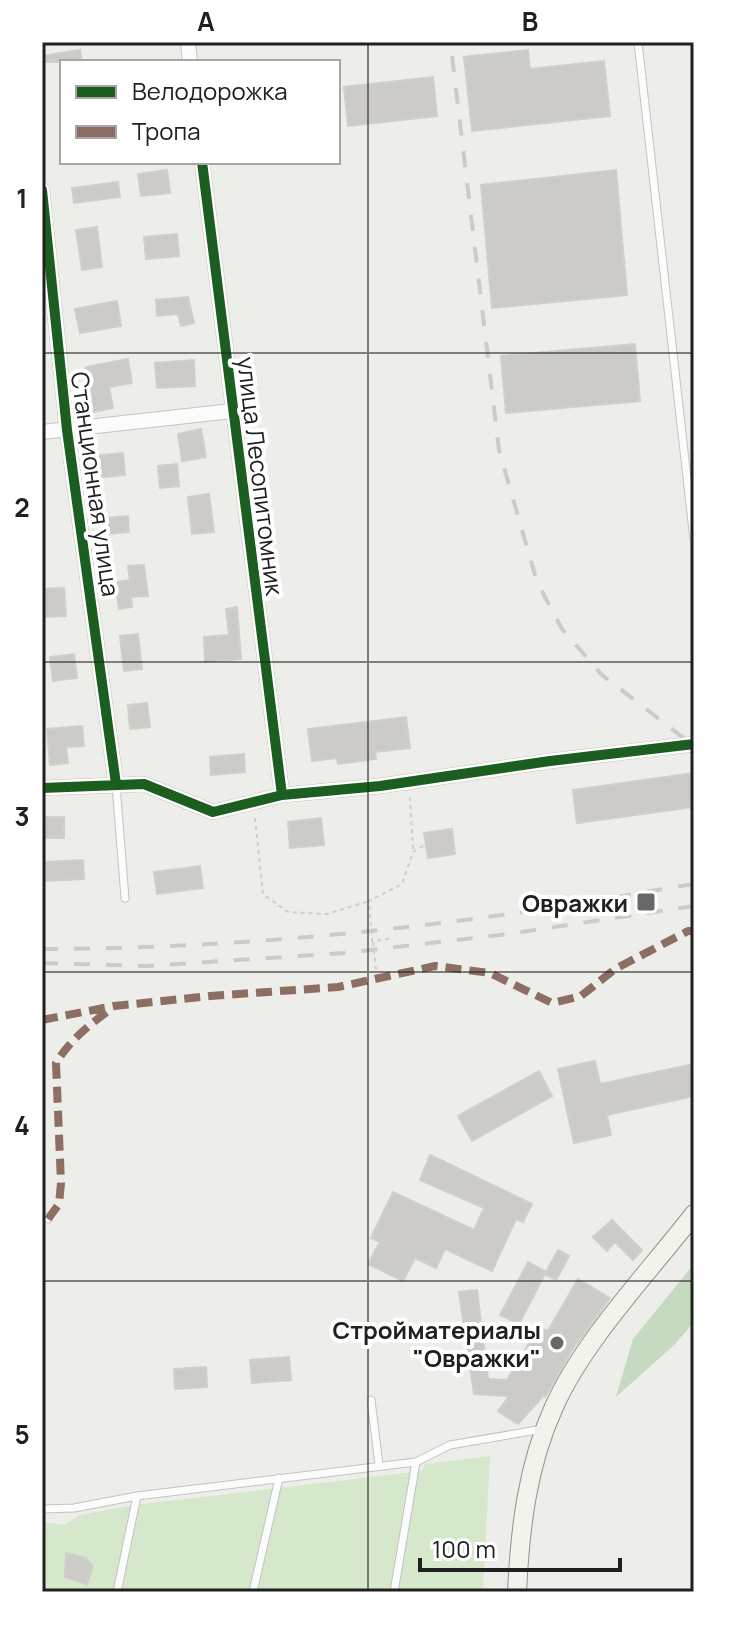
<svg xmlns="http://www.w3.org/2000/svg" width="736" height="1634" font-family="Manrope,sans-serif">
  <rect width="100%" height="100%" fill="#edede9"/>
  <!-- grass -->
  <path fill="#d6e8cc" d="M490,1456L483,1592H42V1522L65,1525L80,1515L135,1505L422,1471L425,1464Z"/>
  <!-- forest -->
  <path fill="#c6dac1" d="M694,1264V1322L674,1345L616,1397L633,1339Z"/>
  <!-- building -->
  <path fill="#cccbc8" stroke="#d0cfca" stroke-width="2" d="M80,50L82,62H42V56Z
    M528,50L530,69L604,61L610,116L472,131L464,57Z
    M433,77L437,116L348,126L344,87Z
    M167,170L170,193L141,196L138,174Z
    M616,170L627,295L492,308L481,185Z
    M118,182L120,197L74,203L72,188Z
    M97,227L102,267L82,270L76,230Z
    M177,234L179,256L146,259L144,237Z
    M188,297L194,323L181,326L178,314L157,316L156,300Z
    M117,301L121,326L80,333L75,309Z
    M635,344L640,401L506,413L501,356Z
    M128,359L132,383L109,387L113,408L93,412L86,367Z
    M194,360L195,386L157,388L155,363Z
    M201,429L206,457L182,461L178,434Z
    M123,453L125,475L93,478L92,456Z
    M177,464L179,486L160,488L158,466Z
    M209,494L214,532L192,534L188,497Z
    M128,516L129,532L106,534L105,518Z
    M144,565L148,596L131,597L132,607L119,609L115,582L130,580L128,566Z
    M64,588L66,616L42,617V589Z
    M237,607L241,659L205,662L204,637L229,635L226,609Z
    M138,634L142,669L124,671L120,636Z
    M74,654L77,678L53,681L50,657Z
    M147,703L150,727L130,729L128,705Z
    M406,717L410,748L375,752L376,759L338,764L337,758L312,761L308,729Z
    M82,726L84,746L66,747L68,763L50,765L47,729Z
    M244,754L245,772L211,775L210,757Z
    M694,773V807L577,823L573,790Z
    M43,817H64V838H43Z
    M321,818L324,845L290,848L288,822Z
    M452,829L455,854L428,858L424,833Z
    M83,860L84,879L46,881V862Z
    M200,866L203,888L157,894L154,872Z
    M595,1061L600,1084L694,1064V1096L607,1115L611,1135L574,1143L558,1069Z
    M539,1071L552,1096L472,1141L458,1116Z
    M430,1155L532,1204L523,1222L516,1219L492,1271L445,1249L436,1268L415,1258L403,1281L368,1264L380,1242L371,1238L393,1192L474,1230L484,1208L420,1180Z
    M612,1220L642,1250L633,1260L615,1242L607,1251L593,1237Z
    M558,1250L569,1256L556,1280L545,1274Z
    M528,1262L546,1272L519,1324L500,1315L516,1285L520,1284L517,1283Z
    M578,1279L610,1298L572,1350L545,1397L543,1396L518,1424L498,1411L509,1396L474,1394L459,1292L477,1290L488,1379L507,1380L539,1327L548,1331Z
    M289,1357L291,1380L252,1383L250,1360Z
    M206,1367L207,1387L175,1389L174,1369Z
    M66,1553L86,1558L93,1566L87,1584L65,1577Z"/>
  <g fill="none" stroke-linecap="round" stroke-linejoin="round">
    <defs>
      <path id="service" d="M638,42L694,540
        M116,785L125,898
        M42,1215L48,1219
        M371,1400L379,1465
        M42,1509L74,1508L137,1496L416,1462L450,1445L543,1429
        M117,1592L137,1496
        M253,1592L279,1478
        M394,1592L416,1462"/>
      <path id="minor" d="M188,42L190,62
        M202,162L282,795
        M42,190L67,430L116,784
        M42,432L232,411
        M42,788L144,784L213,812L282,795L380,786L550,761L694,744"/>
      <path id="secondary" d="M517,1592C520,1529 527,1466 554,1407C583,1341 649,1272 694,1214"/>
    </defs>
    <!-- service casing -->
    <use href="#service" stroke="#c3c3c1" stroke-width="9"/>
    <!-- minor casing -->
    <use href="#minor" stroke="#c3c3c1" stroke-width="16"/>
    <!-- secondary casing -->
    <use href="#secondary" stroke="#919683" stroke-width="20"/>
    <!-- path -->
    <path stroke="#d6ccc9" stroke-width="2" stroke-dasharray="4 4" stroke-linecap="butt" d="M410,797L413,850
      M255,818L263,894L288,912L327,914L369,901
      M389,939L372,941L369,901L402,884L413,852L426,844
      M373,942L377,979"/>
    <!-- service -->
    <use href="#service" stroke="#fcfcfc" stroke-width="7"/>
    <!-- minor -->
    <use href="#minor" stroke="#fcfcfc" stroke-width="14"/>
    <!-- secondary -->
    <use href="#secondary" stroke="#f1f3ec" stroke-width="18"/>
    <!-- rail -->
    <path stroke="#cbcbca" stroke-width="4" stroke-dasharray="16 16" stroke-linecap="butt" d="M452,56L499,450L537,582L562,629L602,675L694,746
      M42,949C196,949 349,936 502,915C566,907 630,894 694,884
      M42,963L147,966L345,953L508,934L694,906"/>
    <!-- quiet -->
    <path stroke="#8d6e63" stroke-width="8" stroke-dasharray="16 8" stroke-linecap="butt" d="M42,1020L114,1006L210,996L338,987L435,966L490,973L552,1003L581,996L615,969L688,931H694
      M48,1219L59,1204L61,1183L56,1063C70,1040 89,1025 111,1009"/>
    <defs>
      <path id="cycleway" d="M202,162L282,795
        M42,190L67,430L116,784
        M42,788L144,784L213,812L282,795L380,786L550,761L694,744"/>
    </defs>
    <!-- cycleway casing -->
    <use href="#cycleway" stroke="#fff" stroke-width="15"/>
    <!-- cycleway -->
    <use href="#cycleway" stroke="#1b5e20" stroke-width="10"/>
  </g>
  <!-- grid -->
  <path fill="none" stroke="#202020" stroke-width="2" stroke-opacity="0.55" d="M368,42V1592M42,353H694M42,662H694M42,972H694M42,1281H694"/>
  <!-- markers -->
  <g fill="#686866" stroke="#fff" stroke-width="3">
    <rect x="636" y="892" width="20" height="20" rx="4"/>
    <circle cx="557" cy="1343" r="8"/>
  </g>
  <g text-anchor="middle" dominant-baseline="central" stroke-width="8" stroke-linejoin="round" paint-order="stroke">
    <!-- street labels -->
    <g font-size="24" fill="#202020" stroke="#fff">
      <text transform="translate(261 476) rotate(83)">улица Лесопитомник</text>
      <text transform="translate(96 484) rotate(82)">Станционная улица</text>
    </g>
    <!-- poi labels -->
    <g font-size="24" font-weight="bold" fill="#202020" stroke="#fff" text-anchor="end">
      <text x="628" y="902">Овражки</text>
      <text x="541" y="1329">Стройматериалы<tspan x="541" dy="28">"Овражки"</tspan></text>
    </g>
  </g>
  <!-- border -->
  <rect width="736" height="1634" fill="none" stroke="#ffffff" stroke-width="88"/>
  <!-- legend -->
  <rect x="60" y="60" width="280" height="104" fill="#ffffff" stroke="#a6a6a6" stroke-width="2"/>
  <rect x="76" y="86" width="40" height="12" fill="#1b5e20" stroke="#a6a6a6" stroke-width="2"/>
  <text x="132" y="100" font-size="24" fill="#202020">Велодорожка</text>
  <rect x="76" y="126" width="40" height="12" fill="#8d6e63" stroke="#a6a6a6" stroke-width="2"/>
  <text x="132" y="140" font-size="24" fill="#202020">Тропа</text>
  <!-- scale -->
  <path d="M420 1558v12h200v-12" fill="none" stroke="#202020" stroke-width="4"/>
  <text x="432" y="1558" font-size="24" fill="#202020" stroke="#ffffff" stroke-width="6" paint-order="stroke">100 m</text>
  <rect x="44" y="44" width="648" height="1546" fill="none" stroke="#202020" stroke-width="3"/>
  <g font-size="26" text-anchor="middle" font-weight="bold" fill="#202020">
    <text x="206" y="31">A</text>
    <text x="530" y="31">B</text>
    <text x="22" y="208">1</text>
    <text x="22" y="517">2</text>
    <text x="22" y="826">3</text>
    <text x="22" y="1135">4</text>
    <text x="22" y="1444">5</text>
  </g>
</svg>
